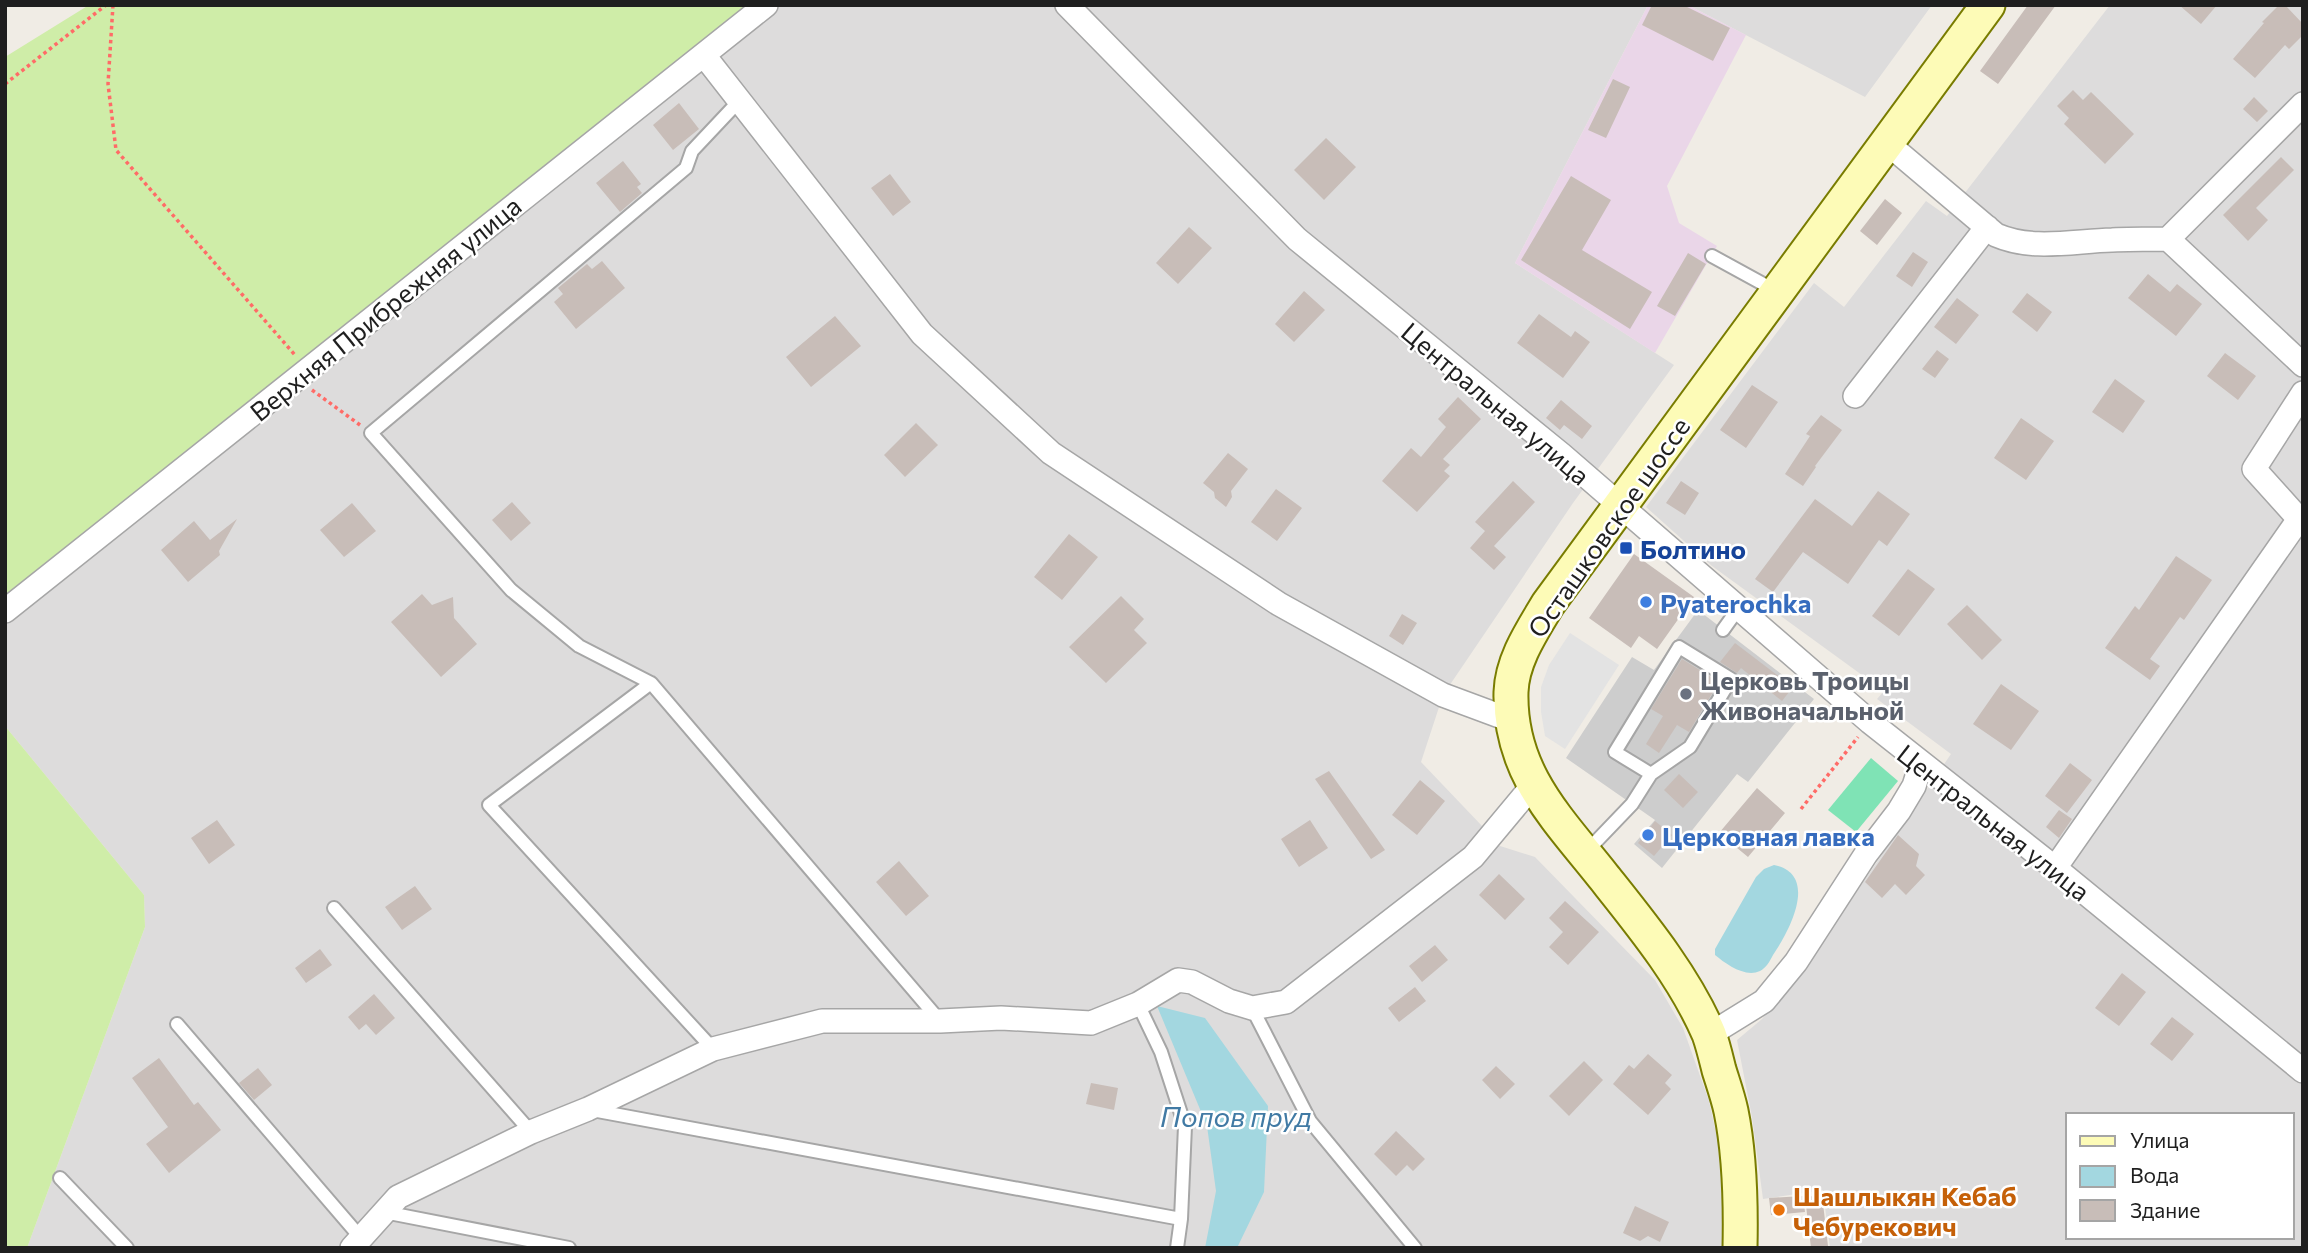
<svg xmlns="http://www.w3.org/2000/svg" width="2308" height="1253" font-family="Commissioner,sans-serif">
  <rect width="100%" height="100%" fill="#f0ece5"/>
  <!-- residential -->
  <path fill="#dddcdc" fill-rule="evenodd" d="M774,5H1648L1515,263L1674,365L1573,503L1443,695L1421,762L1483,827L1497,845L1535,857L1655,980L1683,1028L1709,1101L1730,1196L1726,1248H27L145,927L144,895L5,726V619Z
    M1688,5H1932L1865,97Z
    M2110,5H2303V1248H1830L1823,1190L1763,1199L1752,1117L1737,1040L1762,1019L1799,976L1951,754L1877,699L1884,691L1712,566L1646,507L1814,283L1844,307L1926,201L1947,216ZM2068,1115H2292V1237H2068Z"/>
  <!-- industrial -->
  <path fill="#ead6e8" d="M1648,5H1688L1746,35L1667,186L1679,223L1717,246L1655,353L1515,263Z"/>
  <!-- religious -->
  <path fill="#cdcdcd" d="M1698,610L1814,699L1748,782L1737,774L1662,868L1634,844L1655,820L1566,758L1632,657L1654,670Z"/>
  <!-- grass -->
  <path fill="#cfeda8" d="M89,5H757L5,618V57Z
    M5,726L144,895L145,927L27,1248H5Z"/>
  <!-- pitch -->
  <path fill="#7fe3b5" d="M1871,758L1898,781L1856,832L1828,810Z"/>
  <!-- parking -->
  <path fill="#e3e3e3" d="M1570,633L1619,665L1565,749L1545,736L1541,712V687L1549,665Z"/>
  <!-- water -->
  <path fill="#a3d7e0" d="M1774,865C1820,874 1789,932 1773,955C1770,961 1766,968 1760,971C1745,978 1726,964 1715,955V949L1756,877L1764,869Z
    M1157,1006L1205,1018L1268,1106L1264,1192L1237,1248H1205L1216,1191L1207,1126Z"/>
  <!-- building -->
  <path fill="#c8bdb8" d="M1652,5H1683L1730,28L1713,61L1642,25Z
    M2028,5H2056L1998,84L1980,71Z
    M2179,5H2217L2201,24Z
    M2279,5H2285L2303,24V35L2289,49L2285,45L2255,78L2233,59L2264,23L2262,22Z
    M1613,79L1630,87L1606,138L1588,130Z
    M2073,90L2083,100L2091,92L2134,134L2105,164L2064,124L2069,118L2057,106Z
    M2254,97L2268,111L2257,122L2243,109Z
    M679,103L699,129L673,150L653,125Z
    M1326,138L1356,167L1324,200L1294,170Z
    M2281,157L2294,170L2256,208L2268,220L2248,241L2223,215Z
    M623,161L641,184L637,187L642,193L620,212L596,183Z
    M890,174L911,202L893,216L871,188Z
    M1571,176L1611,200L1582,250L1652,292L1630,329L1521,260Z
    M1885,199L1902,213L1877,245L1860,231Z
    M1189,227L1212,248L1178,284L1156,263Z
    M1913,252L1928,262L1912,287L1896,276Z
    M1688,253L1706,264L1675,316L1657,306Z
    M602,261L625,288L576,329L554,302L563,294L558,288L587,264L592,269Z
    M2148,274L2170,292L2177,284L2202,304L2176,336L2128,298Z
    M1304,291L1325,310L1294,342L1275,324Z
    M2027,293L2052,312L2037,332L2012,312Z
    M1957,298L1979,315L1956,344L1934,327Z
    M1539,314L1571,337L1575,331L1590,342L1563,378L1517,343Z
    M835,316L861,346L811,387L786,357Z
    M1937,350L1949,359L1935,378L1922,369Z
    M2225,353L2256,376L2238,400L2207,376Z
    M2115,379L2145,401L2123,433L2092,412Z
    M1752,385L1778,402L1746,448L1720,430Z
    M1458,397L1481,419L1443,459L1450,465L1444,471L1450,476L1417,512L1382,481L1411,448L1421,457L1446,427L1438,419Z
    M1561,400L1592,426L1582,439L1564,425L1560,430L1546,418Z
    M1821,415L1842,430L1815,466L1816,467L1803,486L1785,474L1810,436L1806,434Z
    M2021,418L2054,441L2026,480L1994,458Z
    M916,423L938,445L905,477L884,455Z
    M1228,453L1248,469L1231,491L1232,497L1226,507L1215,498L1214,492L1203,483Z
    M1513,481L1535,502L1494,546L1506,557L1494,570L1470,548L1485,531L1475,522Z
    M1681,481L1699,493L1685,515L1666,503Z
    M1276,489L1302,508L1277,541L1251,522Z
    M1878,491L1910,514L1887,546L1879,540L1848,584L1803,552L1773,592L1755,579L1815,499L1852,526Z
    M512,502L531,523L511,541L492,520Z
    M352,503L376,531L344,557L320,530Z
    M237,519L219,551L220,555L188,582L161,550L194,521L210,540Z
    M1069,534L1098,557L1062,600L1034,577Z
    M1634,554L1694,597L1657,649L1639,636L1631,648L1589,618Z
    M2176,556L2212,580L2184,620L2180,617L2150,659L2160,666L2150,680L2105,648L2135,606L2139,610Z
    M1908,569L1935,589L1899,636L1872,616Z
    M422,594L432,605L453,597L454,618L477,644L441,677L391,622Z
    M1121,596L1144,619L1134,630L1147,643L1106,683L1069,647Z
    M1967,605L2002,640L1982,660L1947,624Z
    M1402,614L1417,623L1403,645L1389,636Z
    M1735,643L1793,687L1782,701L1741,668L1737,673L1720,662Z
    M1682,659L1719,682L1689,732L1677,725L1659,753L1646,744L1663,716L1651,709Z
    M2001,684L2039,711L2011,750L1973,724Z
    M2070,763L2092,780L2067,813L2045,796Z
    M1329,771L1385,850L1371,859L1315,779Z
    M1679,774L1698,792L1683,808L1664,790Z
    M1420,780L1445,801L1417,835L1392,815Z
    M1757,788L1785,813L1748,857L1719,833Z
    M2059,810L2072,819L2059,838L2046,827Z
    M217,820L235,845L209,864L191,838Z
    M1310,820L1328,848L1299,867L1281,839Z
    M1655,821L1672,835L1654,856L1638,843Z
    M1898,835L1919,854L1916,866L1925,875L1906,895L1895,884L1882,898L1865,882Z
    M899,861L929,896L906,916L876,882Z
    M1499,874L1525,899L1505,920L1479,895Z
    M415,886L432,909L402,930L385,907Z
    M1565,901L1599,932L1568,965L1549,947L1563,932L1549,918Z
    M1435,945L1448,960L1422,982L1409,966Z
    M320,949L332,965L306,983L295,968Z
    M2122,973L2146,992L2119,1026L2095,1008Z
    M1415,987L1426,1001L1399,1022L1388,1008Z
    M374,994L395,1018L376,1035L366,1024L359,1030L348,1017Z
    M2172,1017L2194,1034L2172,1061L2150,1044Z
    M1648,1054L1672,1075L1665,1083L1671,1089L1648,1115L1613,1084L1629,1065L1634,1069Z
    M159,1058L194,1105L198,1102L221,1130L169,1173L146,1144L168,1127L132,1078Z
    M1584,1061L1603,1080L1569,1116L1549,1096Z
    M1496,1066L1515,1084L1500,1099L1482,1080Z
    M258,1068L272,1085L254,1100L239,1083Z
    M1091,1083L1118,1088L1114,1110L1086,1104Z
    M1396,1131L1425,1159L1413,1171L1407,1165L1396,1176L1374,1154Z
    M1822,1195L1828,1246L1811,1248L1805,1197Z
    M1803,1196L1805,1212L1771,1215L1769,1198Z
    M1635,1206L1669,1222L1660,1242L1648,1236L1640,1241L1623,1233Z"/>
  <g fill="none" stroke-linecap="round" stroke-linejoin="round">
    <defs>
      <path id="lane" d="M1712,256L1776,291
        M1723,630L1738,609
        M651,683L579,646L511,590L371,433L686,168L692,151L740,100
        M1586,852L1632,804L1651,774L1690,747L1731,679L1679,647L1615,752L1651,774
        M334,908L531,1132
        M1138,1004L1161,1052L1185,1126L1181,1219L1177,1248
        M1252,1008L1310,1121L1415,1248
        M177,1024L361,1238
        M713,1049L489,805L651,683L940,1021
        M592,1110L1181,1219
        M60,1178L127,1248
        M384,1212L569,1248"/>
      <path id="street" d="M1067,5L1297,239L1562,455L1870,722L2055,868L2303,1071
        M710,63L922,334L1051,453L1279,604L1443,695L1513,721
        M1887,143L1996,235C2033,251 2073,241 2112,240C2130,239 2149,239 2168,239L2303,365
        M2168,239L2303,104
        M1855,396L1987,227
        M5,611L766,5
        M2055,868L2299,519L2254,469L2303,393
        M1709,1035L1764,1001L1796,962L1866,854L1899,811L1914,786L1921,764
        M352,1248L398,1197L531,1132L588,1109L713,1049L822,1021H940L1001,1018L1091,1023L1138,1004L1178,980L1192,982L1229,1001L1252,1008L1286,1002L1473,857L1533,785"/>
      <path id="secondary" d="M1740,1248C1741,1202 1740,1155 1731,1111C1728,1097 1723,1083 1719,1070C1716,1058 1713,1045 1709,1034C1684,976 1642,925 1603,876C1557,818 1509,772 1511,692C1512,660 1532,631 1548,604L1988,5"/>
    </defs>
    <!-- lane casing -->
    <use href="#lane" stroke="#a6a6a6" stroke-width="16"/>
    <!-- street casing -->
    <use href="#street" stroke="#a6a6a6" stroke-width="26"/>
    <!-- secondary casing -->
    <use href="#secondary" stroke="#797c00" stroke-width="37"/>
    <!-- path -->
    <path stroke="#ff6b67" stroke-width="3.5" stroke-dasharray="3.5 3.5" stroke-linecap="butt" d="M113,5L108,84L116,150L295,355
      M5,84L106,5
      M312,390L360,425
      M1801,809L1858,737"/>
    <!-- lane -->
    <use href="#lane" stroke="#fff" stroke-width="12"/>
    <!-- street -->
    <use href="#street" stroke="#fff" stroke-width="23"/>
    <!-- secondary -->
    <use href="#secondary" stroke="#fdfbb7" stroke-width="33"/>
  </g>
  <!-- markers -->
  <rect fill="#1a4fb4" stroke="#fff" stroke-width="2.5" x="1619" y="541" width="14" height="14" rx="3.5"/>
  <g fill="#3f7fe0" stroke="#fff" stroke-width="2.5">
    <circle cx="1646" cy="602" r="7"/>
    <circle cx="1648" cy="835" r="7"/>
  </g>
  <circle fill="#6b7280" stroke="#fff" stroke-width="2.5" cx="1686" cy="694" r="7"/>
  <circle fill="#e8710a" stroke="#fff" stroke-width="2.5" cx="1779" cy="1210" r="7"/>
  <g text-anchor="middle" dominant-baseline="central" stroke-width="5" stroke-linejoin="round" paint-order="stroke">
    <!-- street labels -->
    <g font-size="26" fill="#1f1f1f" stroke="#fff">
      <text transform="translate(385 308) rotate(-39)">Верхняя Прибрежняя улица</text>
      <text transform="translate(1496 403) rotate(40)">Центральная улица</text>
      <text transform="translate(1608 527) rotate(-55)">Осташковское шоссе</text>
      <text transform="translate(1994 822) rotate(38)">Центральная улица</text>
    </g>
    <!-- transit labels -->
    <g font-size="26" font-weight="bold" fill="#164399" stroke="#fff" text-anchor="start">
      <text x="1640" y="548">Болтино</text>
    </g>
    <!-- shop labels -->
    <g font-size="26" font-weight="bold" fill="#366cbe" stroke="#fff" text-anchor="start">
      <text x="1660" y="602">Pyaterochka</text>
      <text x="1662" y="835">Церковная лавка</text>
    </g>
    <!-- worship labels -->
    <g font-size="26" font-weight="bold" fill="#5b616d" stroke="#fff" text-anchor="start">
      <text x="1700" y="679">Церковь Троицы<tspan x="1700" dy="30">Живоначальной</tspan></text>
    </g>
    <!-- food labels -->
    <g font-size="26" font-weight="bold" fill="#c56008" stroke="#fff" text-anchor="start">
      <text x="1793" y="1195">Шашлыкян Кебаб<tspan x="1793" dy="30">Чебурекович</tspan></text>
    </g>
    <!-- water labels -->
    <g font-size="28" font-style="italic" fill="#417aa4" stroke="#fff">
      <text x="1236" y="1116">Попов пруд</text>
    </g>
  </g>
  <!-- border -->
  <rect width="2308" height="1253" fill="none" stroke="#1f1f1f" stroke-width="14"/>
  <!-- legend -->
  <rect x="2066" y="1113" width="228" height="126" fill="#ffffff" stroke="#a5a5a5" stroke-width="2"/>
  <rect x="2080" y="1136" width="35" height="10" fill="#fdfbb7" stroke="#a5a5a5" stroke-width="2"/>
  <text x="2130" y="1148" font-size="21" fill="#1f1f1f">Улица</text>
  <rect x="2080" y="1166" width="35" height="21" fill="#a3d7e0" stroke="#a5a5a5" stroke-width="2"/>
  <text x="2130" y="1183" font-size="21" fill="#1f1f1f">Вода</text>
  <rect x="2080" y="1200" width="35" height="21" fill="#c8bdb8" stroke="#a5a5a5" stroke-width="2"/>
  <text x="2130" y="1218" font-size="21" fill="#1f1f1f">Здание</text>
</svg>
